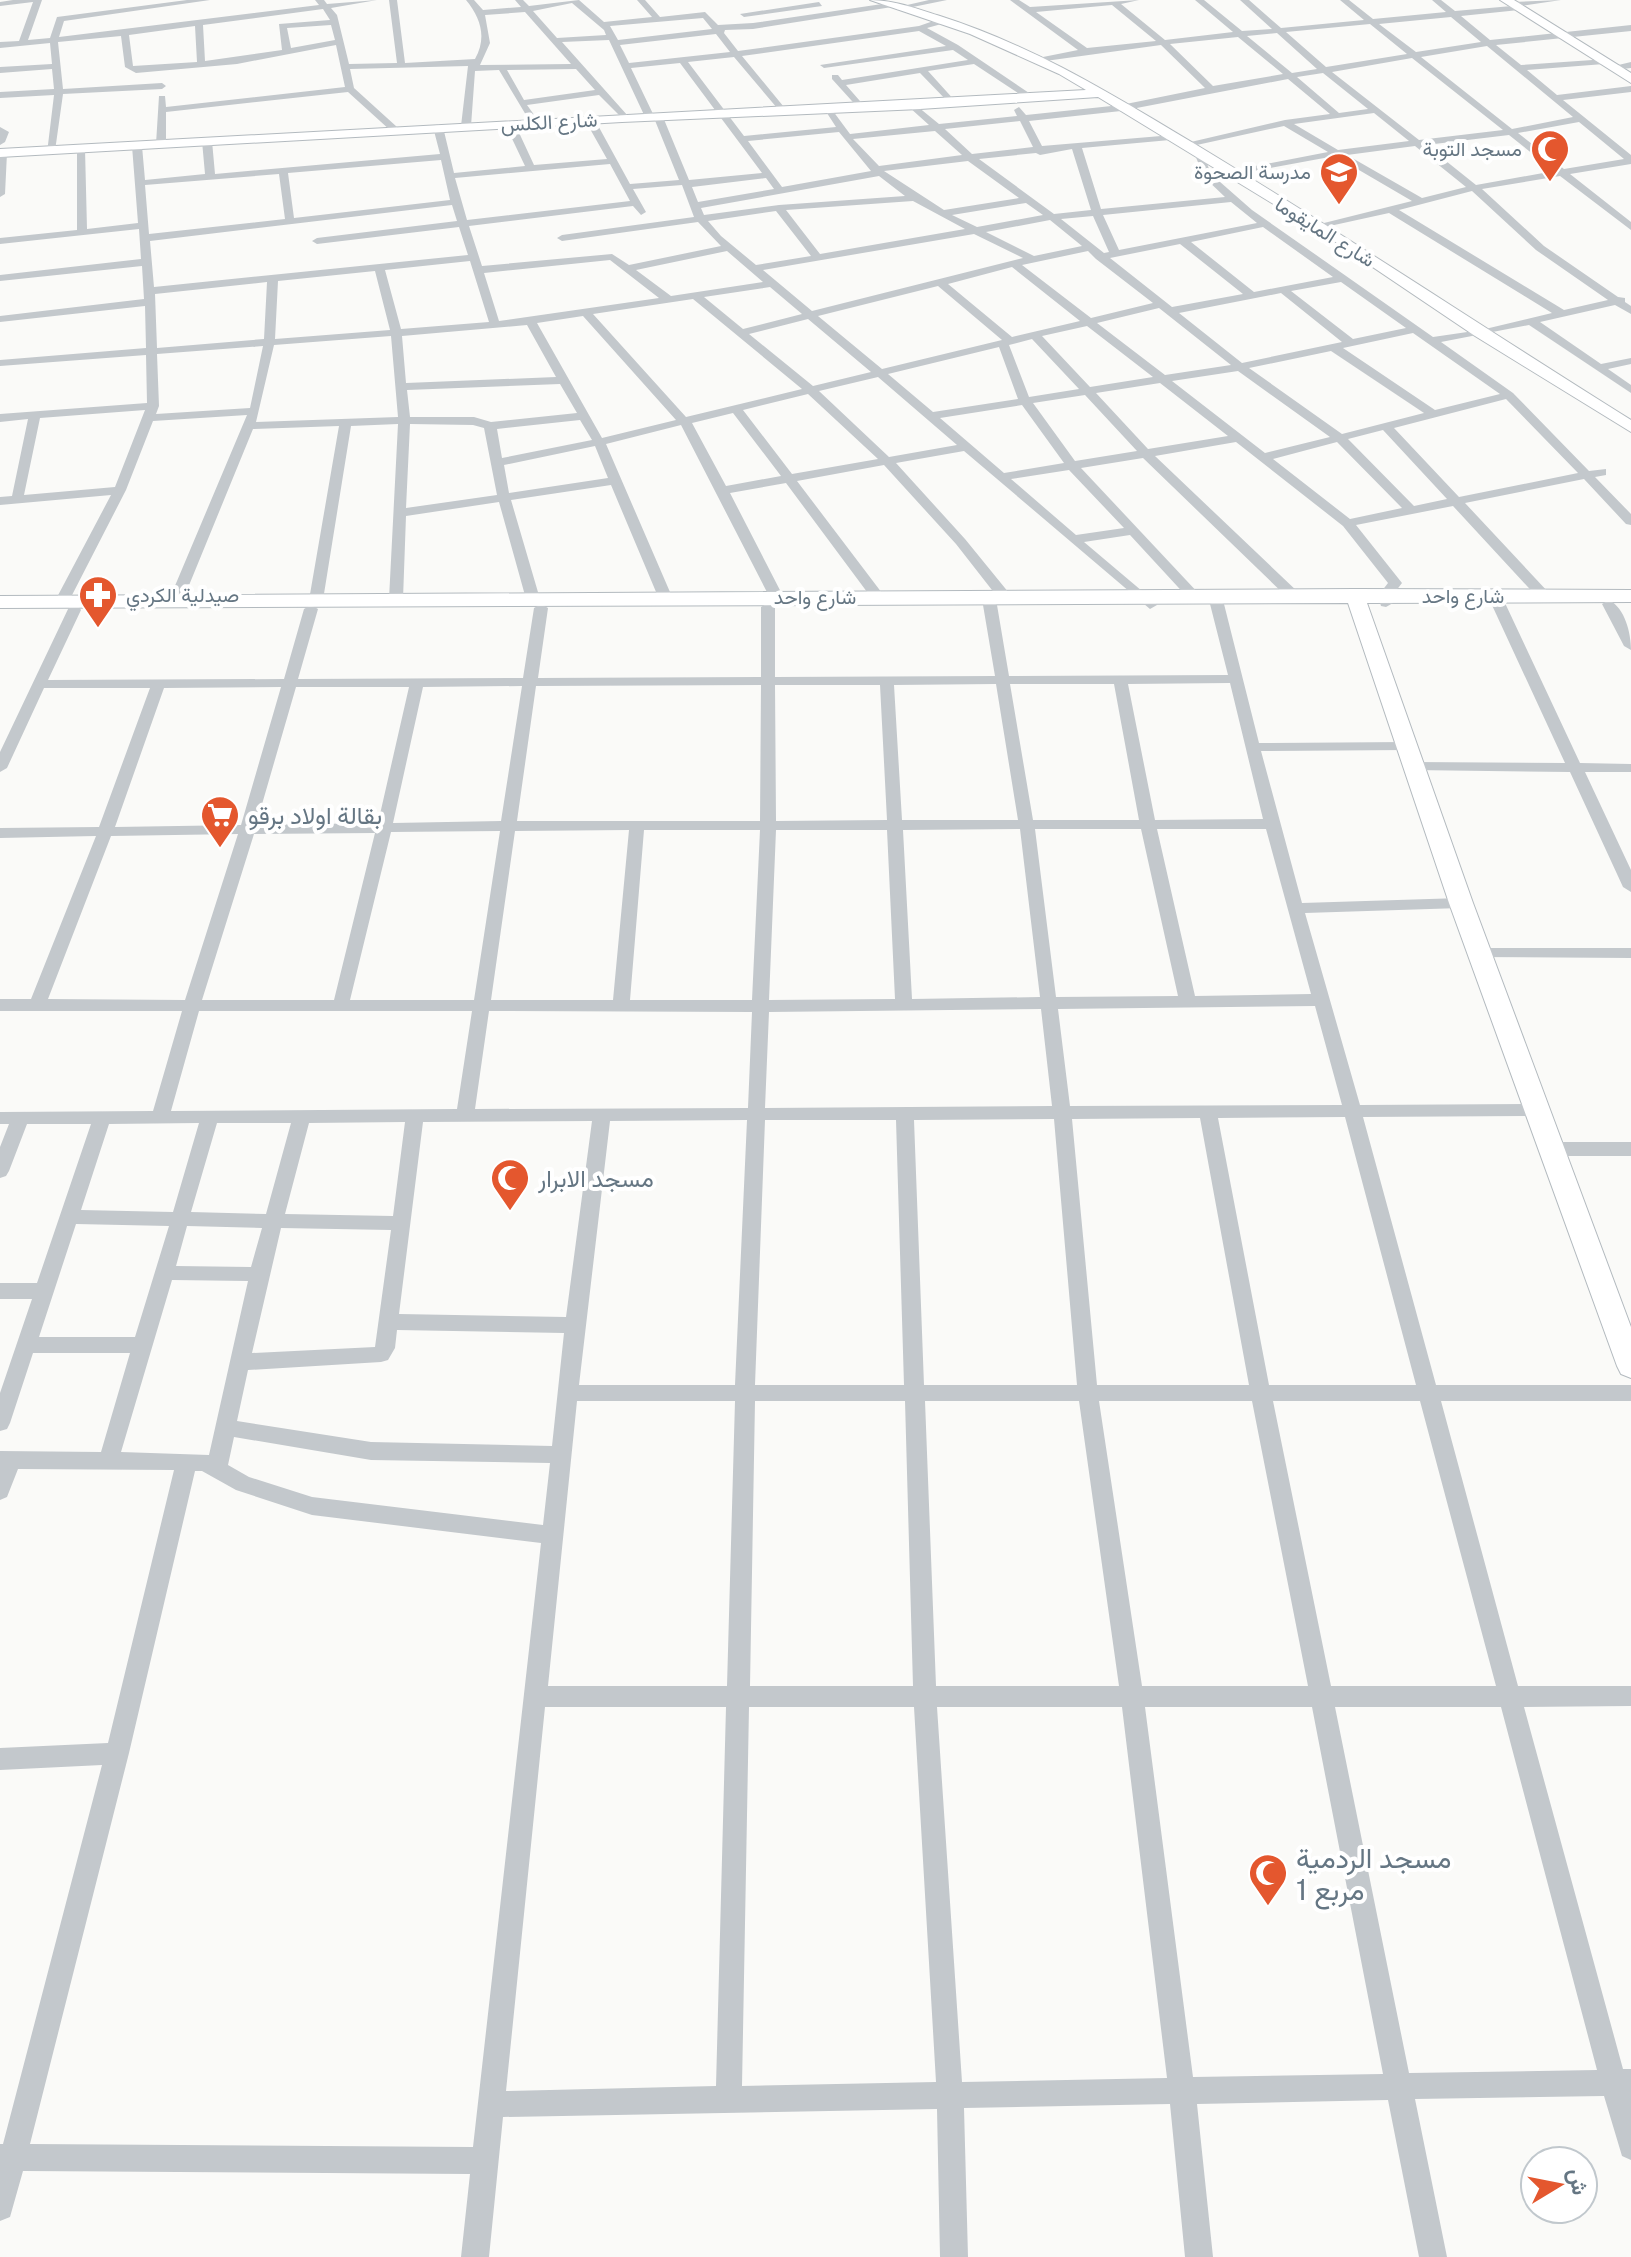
<svg xmlns="http://www.w3.org/2000/svg" width="1631" height="2257" font-family="'Public Sans',Vazirmatn,sans-serif">
  <rect width="100%" height="100%" fill="#fafaf8"/>
  <g fill="none" stroke-linecap="round" stroke-linejoin="round">
    <defs>
      <path id="secondary" d="M870,0C895,0 917,9 940,16C1037,47 1114,96 1200,147C1345,235 1487,330 1631,420V432L1475,336L1334,241L1098,97L920,109L622,122L0,157V149L1086,90L1059,74L970,34Z
        M1500,0H1514L1631,73V83Z
        M1355,589L1631,590V602L1367,603L1473,903L1631,1327V1378L1621,1374L1617,1366L1449,903L1348,603L0,608V596Z"/>
    </defs>
    <!-- secondary casing -->
    <use href="#secondary" stroke="#b3babf" stroke-width="2"/>
    <!-- street -->
    <path fill="#c3c8cc" fill-rule="evenodd" d="M13,0H42L28,40L50,38L57,17L187,0H210L64,21L59,37L319,5L315,0H324L327,4L377,0L331,8L337,15L349,64L397,63L389,0H397L405,63L475,59C487,38 481,18 466,0H474L483,10L521,7L515,0H523L529,6L579,0L604,22L652,17L637,0H645L660,17L705,12L718,25L753,23L889,3L892,7L753,29L725,30L724,33L738,51L919,26L942,18L945,23L927,28L958,45L1038,99L1030,101L974,64L928,71L956,102L951,105L920,73L846,85L866,108L861,111L832,79V75H838L842,80L968,60L953,50L824,68L820,65L946,46L919,31L742,56L788,112L783,115L734,57L688,62L744,136L836,127L825,110L830,107L850,134L929,125L909,107L912,102L939,124L1017,116L1014,110L1019,107L1026,115L1121,105L1205,88L1161,45L1038,62V58L1078,50L1010,0H1019L1030,7L1139,0L1121,4L1165,40L1233,32L1195,0H1204L1242,31L1272,29L1240,0H1249L1281,28L1364,20L1340,0H1349L1373,19L1446,12L1432,0H1441L1455,11L1512,6L1509,4L1513,2L1561,0L1520,6L1523,8L1519,10L1461,16L1490,40L1631,25V31L1496,45L1521,65L1607,59L1604,64L1527,70L1557,95L1631,86V92L1563,100L1631,155V164L1570,174L1631,222V230L1560,176L1482,189L1544,246L1618,297L1625,298V302L1631,306V314L1615,305L1540,322L1601,364L1631,358V364L1608,369L1631,385V393L1529,325L1441,342L1513,393L1589,471L1606,469V475L1595,477L1631,514V525L1626,524L1584,479L1465,503L1549,593L1551,596L1544,600L1539,599L1453,506L1356,525L1402,583L1392,596L1393,603L1386,607L1381,606L1378,596L1388,583L1343,526L1236,442L1155,456L1299,593L1301,596L1294,600L1289,599L1143,458L1081,468L1201,596L1199,599H1189L1130,535L1084,542L1155,602L1157,605L1150,609L964,451L896,463L965,539L1009,593V599H999L956,544L884,465L797,481L885,597L878,601L873,600L786,483L730,493L784,598L777,602L770,598L681,425L606,444L673,599L671,602H661L659,599L611,485L511,500L540,599L533,603L526,599L499,502L406,516L403,599L396,603L389,599L398,424L351,426L323,600L316,604L309,600L339,426L253,429L183,600L176,604L171,603L169,600L247,415L153,421L126,490L69,601L67,604H57L55,601L111,495L0,505V497L12,496L28,419L0,422V414L147,403L146,355L0,366V360L146,348L145,306L0,322V316L144,299L142,266L0,281V275L141,259L139,229L0,244V238L77,230V147L85,149L87,229L138,223L132,146L137,143L142,146L145,180L205,174L202,141L207,138L212,141L215,174L440,154L433,127L438,124L443,127L454,173L525,166L505,124L510,121L515,124L534,165L607,159L585,120L590,117L595,120L630,184L679,180L654,118L645,117L609,40L562,42L628,116L625,121L599,95L527,105L540,123L532,125L499,70L475,71L471,126L466,129L461,126L468,66L350,69L354,88L397,127V131H391L348,92L166,112V144L161,147L156,144L159,96H165L166,107L345,87L336,45L237,64L136,73L125,67L121,36L58,42L63,89L162,83L166,86L162,89L63,94L55,151L47,153L54,95L0,98V92L54,89L52,69L0,73V67L52,64L50,43L0,48V42L19,41L33,2L0,6V2ZM572,3L604,30L606,35L557,38L533,11ZM1112,5L1156,41L1087,48L1036,12ZM323,9L330,20L279,24L282,50L205,61L203,25ZM525,12L571,64L480,65L490,43L485,15ZM1451,17L1481,42L1416,52L1379,24ZM703,18L712,29L618,40L610,26ZM1370,24L1407,54L1326,67L1286,32ZM331,25L335,40L291,48L287,28ZM195,26L197,62L133,66L129,35ZM1277,33L1317,69L1292,73L1247,36ZM716,34L730,52L629,63L620,45ZM1238,37L1283,74L1213,86L1170,44ZM1487,46L1573,117L1512,129L1421,57ZM1412,58L1503,130L1419,140L1332,72ZM680,63L762,173L689,180L663,117L654,116L631,68ZM576,69L595,90L524,100L507,70ZM1323,73L1368,109L1339,113L1297,77ZM1288,79L1330,114L1285,120L1178,145L1183,148L1284,126L1328,152L1230,171L1225,174L1227,176L1335,156L1412,201L1316,225V229L1389,213L1552,313L1481,330L1433,337L1252,210L1211,174L1203,153L1195,155L1204,177L1225,197L1101,209L1082,148L1170,140L1175,137L1173,135L1042,146L1029,121L1121,111ZM1374,113L1409,141L1338,150L1294,124ZM1020,121L1033,147L972,154L945,129ZM1579,122L1624,159L1564,169L1518,133ZM935,131L962,155L879,166L853,139ZM839,132L871,171L782,187L748,141ZM1509,135L1554,171L1476,185L1426,145ZM1415,146L1466,187L1422,198L1347,155ZM1072,149L1091,210L1054,214L979,159L1036,153L1040,155ZM441,160L450,200L294,218L288,173ZM968,161L1019,198L944,210L884,171ZM610,164L630,201L467,220L455,178ZM279,174L285,219L149,234L145,185ZM879,176L905,196L779,205L704,215L701,208ZM766,178L774,189L698,202L692,187ZM682,185L694,217L562,235L557,238L562,241L698,222L721,246L629,265L612,254L482,266L469,226L633,206L641,215L646,212L633,189ZM1472,191L1536,250L1608,300L1564,310L1399,210ZM913,201L965,229L820,254L786,210ZM1231,202L1257,223L1119,250L1103,215ZM1026,203L1043,215L977,227L952,215ZM452,205L457,221L317,238L312,241L317,244L459,227L468,255L154,287L150,241ZM776,211L811,256L756,265L721,236L708,221ZM1093,216L1109,252L1104,253L1061,219ZM1050,220L1082,246L1034,256L986,232ZM1263,227L1333,277L1254,292L1191,242ZM974,234L1023,258L812,311L763,270ZM1180,244L1243,294L1172,307L1110,258ZM727,251L763,282L671,296L636,270ZM1088,251L1096,259L1153,303L1091,318L1022,265ZM610,260L659,298L499,321L484,273ZM470,261L489,322L401,329L385,270ZM1012,267L1080,321L1012,337L948,284ZM375,271L390,330L275,339L278,281ZM267,282L264,339L157,348L155,294ZM1341,282L1406,328L1353,339L1291,291ZM938,286L1002,340L882,369L818,316ZM770,287L802,314L743,329L704,297ZM1281,293L1342,342L1242,363L1179,313ZM693,299L802,389L686,417L593,314ZM1159,308L1231,365L1165,375L1097,323ZM583,316L676,420L602,438L537,323ZM808,319L871,372L813,386L749,334ZM527,325L556,377L406,383L402,336ZM1087,326L1153,377L1090,387L1042,336ZM1413,333L1500,394L1435,410L1343,348ZM391,336L398,417L256,422L274,345ZM1032,339L1079,389L1029,397L1009,345ZM263,346L250,408L156,414L159,406L157,354ZM999,347L1018,399L933,412L888,374ZM1331,351L1424,413L1342,434L1249,368ZM1238,371L1330,437L1265,453L1172,381ZM878,377L957,445L889,457L819,391ZM1160,383L1228,436L1148,449L1096,393ZM560,384L577,413L491,422L474,417H410L407,390ZM808,394L878,459L792,474L743,410ZM1085,395L1137,451L1075,461L1033,403ZM1506,399L1578,473L1459,497L1394,428ZM1022,405L1064,463L1004,473L940,418ZM145,410L115,487L24,495L40,418ZM733,413L781,476L726,486L692,423ZM580,420L592,440L502,458L497,429ZM410,424L473,425L484,428L497,495L406,508ZM1383,430L1447,499L1414,506L1348,439ZM1337,442L1402,508L1350,519L1273,459ZM595,446L608,478L509,493L504,465ZM1069,470L1124,528L1076,535L1011,479Z
      M929,0H947L898,10L894,8Z
      M819,2L822,6L744,17L740,14Z
      M1631,62V68L1614,70L1610,67Z
      M0,127L9,132L5,142L0,145Z
      M0,151L7,153L5,194L0,197Z
      M1498,599L1505,603L1580,763L1631,764V772H1585L1631,870V892L1623,887L1570,772L1412,770L1405,766L1412,762L1565,763L1491,603Z
      M1217,600L1224,604L1259,743L1407,742L1414,746L1407,750L1261,751L1302,903L1461,898L1469,903L1461,908L1305,913L1360,1105L1538,1104L1547,1110L1538,1116L1363,1117L1436,1385H1631V1401H1441L1518,1686H1631V1706L1524,1707L1623,2069H1631V2160L1622,2156L1604,2096L1415,2099L1447,2257H1419L1388,2100L1197,2104L1213,2257H1185L1170,2104L964,2108L968,2257H940L937,2109L503,2117L489,2257H461L470,2174L23,2171L10,2217L0,2221V2144H3L102,1765L0,1770V1748L108,1743L174,1470L18,1469L7,1497L0,1500V1451L101,1452L130,1353H33L10,1423L7,1429L0,1431V1393L32,1299H0V1283H37L91,1124H27L9,1171L6,1176L0,1178V1147L9,1124H0V1112L153,1111L182,1011H0V999H31L96,836L0,838V828L99,827L150,688H44L7,768L0,772V752L69,607H79L81,610L48,680L284,679L304,609L311,605L318,609L298,679L523,678L534,608L541,604L548,608L538,678L761,677V607L768,603L775,607V677L995,676L983,605L990,601L997,605L1009,676L1228,675L1210,604ZM1230,683L1263,819L1155,820L1128,684ZM996,684L1018,820H902L894,685ZM1010,684H1114L1139,820H1033ZM761,685L760,821H517L536,686ZM775,685H880L887,820L776,821ZM522,686L501,821L393,823L423,687ZM281,687L241,825L115,827L164,688ZM296,687H409L378,823L256,825ZM1020,829L1040,997L912,999L903,830ZM1035,829H1141L1178,996L1056,997ZM1157,829H1266L1311,994L1195,996ZM629,830L613,1000H491L515,831ZM644,830H760L752,1000H630ZM776,830H887L895,999L769,1000ZM500,831L474,1000H350L391,832ZM375,833L334,1000H202L254,834ZM238,834L185,1000L48,999L111,836ZM1315,1006L1342,1105L1070,1106L1058,1009ZM1041,1009L1052,1106L765,1108L769,1012ZM199,1011H472L457,1109L171,1111ZM489,1011L752,1012L748,1108L475,1109ZM1345,1117L1416,1385H1269L1218,1118ZM1200,1118L1249,1385H1097L1072,1119ZM1054,1119L1077,1385H924L914,1120ZM747,1120L735,1385H579L610,1121ZM765,1120H896L904,1385H755ZM592,1121L566,1317L399,1314L423,1122ZM405,1122L393,1216L285,1214L309,1123ZM199,1123L173,1212L81,1210L109,1124ZM217,1123H291L266,1214L191,1212ZM76,1224L169,1226L135,1337H39ZM187,1226L262,1228L251,1267L176,1266ZM281,1228L391,1230L375,1347L252,1353ZM172,1280L248,1281L209,1455L121,1452ZM397,1330L564,1333L552,1446L371,1442L237,1421L248,1370L381,1362L388,1360L395,1348ZM577,1401H735L727,1686H548ZM755,1401H905L913,1686H750ZM925,1401H1079L1119,1686H936ZM1099,1401H1252L1308,1686H1142ZM1273,1401H1420L1496,1686H1331ZM234,1437L371,1460L550,1463L543,1525L312,1497L249,1477L228,1465ZM195,1471H202L236,1490L312,1515L541,1543L473,2147L30,2144L129,1753ZM545,1707H726L716,2086L506,2091ZM749,1707H914L936,2082L742,2086ZM937,1707H1122L1167,2078L962,2082ZM1145,1707H1312L1383,2074L1193,2077ZM1335,1707H1501L1597,2070L1409,2073Z
      M1609,600C1625,608 1631,633 1631,650L1624,646L1602,604Z
      M1479,948H1631V958L1473,957L1471,953L1473,949Z
      M1553,1142H1631V1156H1553L1544,1149Z"/>
    <!-- secondary -->
    <use href="#secondary" fill="#fff" fill-rule="evenodd"/>
  </g>
  <!-- icons -->
  <defs>
    <symbol id="mosque-pin" viewBox="-11 -11 22 30"><path d="M0 17L-7.5 6A9.5 9.5 0 1 1 7.5 6Z" fill="#e4572e" stroke="#fff"/><path d="M3.5-4.9A6 6 0 1 0 3.5 4.9A5 5 0 1 1 3.5-4.9Z" fill="#fff"/></symbol>
    <symbol id="school-pin" viewBox="-11 -11 22 30"><path d="M0 17L-7.5 6A9.5 9.5 0 1 1 7.5 6Z" fill="#e4572e" stroke="#fff"/><path d="M0-5L7-2L0 1L-7-2ZM-4 1L0 2.5L4 1V4Q0 6-4 4Z" fill="#fff"/></symbol>
    <symbol id="pharmacy-pin" viewBox="-11 -11 22 30"><path d="M0 17L-7.5 6A9.5 9.5 0 1 1 7.5 6Z" fill="#e4572e" stroke="#fff"/><path d="M-2-6h4v4h4v4h-4v4h-4v-4h-4v-4h4Z" fill="#fff"/></symbol>
    <symbol id="supermarket-pin" viewBox="-11 -11 22 30"><path d="M0 17L-7.5 6A9.5 9.5 0 1 1 7.5 6Z" fill="#e4572e" stroke="#fff"/><path d="M-6-5.5h2.5l.6 2H6L4.5 2H-2.5L-4.4-4H-6ZM-1.5 3.2a1.3 1.3 0 1 0 .1 0ZM3 3.2a1.3 1.3 0 1 0 .1 0Z" fill="#fff"/></symbol>
  </defs>
  <g fill-rule="evenodd">
    <use href="#mosque-pin" x="1528" y="127" width="44" height="60"/>
    <use href="#school-pin" x="1317" y="150" width="44" height="60"/>
    <use href="#pharmacy-pin" x="76" y="573" width="44" height="60"/>
    <use href="#supermarket-pin" x="198" y="793" width="44" height="60"/>
    <use href="#mosque-pin" x="488" y="1156" width="44" height="60"/>
    <use href="#mosque-pin" x="1246" y="1851" width="44" height="60"/>
  </g>
  <g text-anchor="middle" dominant-baseline="central" stroke-width="8" stroke-linejoin="round" paint-order="stroke">
    <!-- far-street labels -->
    <g font-size="20" fill="#657683" stroke="#fff">
      <text transform="translate(549 122) rotate(-3)">شارع الكلس</text>
      <text transform="translate(1325 232) rotate(32)">شارع المايقوما</text>
      <text x="1463" y="596">شارع واحد</text>
      <text x="815" y="597">شارع واحد</text>
    </g>
    <!-- far-poi labels -->
    <g font-size="20" fill="#657683" stroke="#fff" text-anchor="end">
      <text x="1522" y="149">مسجد التوبة</text>
      <text x="1311" y="172">مدرسة الصحوة</text>
      <text x="126" y="595" text-anchor="start">صيدلية الكردي</text>
    </g>
    <!-- poi labels -->
    <g font-size="24" fill="#657683" stroke="#fff" text-anchor="start">
      <text x="248" y="815">بقالة اولاد برقو</text>
      <text x="538" y="1178">مسجد الابرار</text>
    </g>
    <!-- near-poi labels -->
    <g font-size="28" fill="#657683" stroke="#fff" text-anchor="start">
      <text x="1296" y="1857">مسجد الردمية<tspan x="1296" dy="32">مربع 1</tspan></text>
    </g>
  </g>
  <!-- north arrow -->
  <g transform="translate(1559 2185) rotate(80)"><circle r="38" fill="#ffffff" stroke="#c1c8cd" stroke-width="2"/>
  <path d="M0-6L14 30L0 20L-14 30Z" fill="#e4572e"/>
  <text y="-12" font-size="22" font-weight="bold" text-anchor="middle" fill="#657683">ش</text>
  </g>
</svg>
